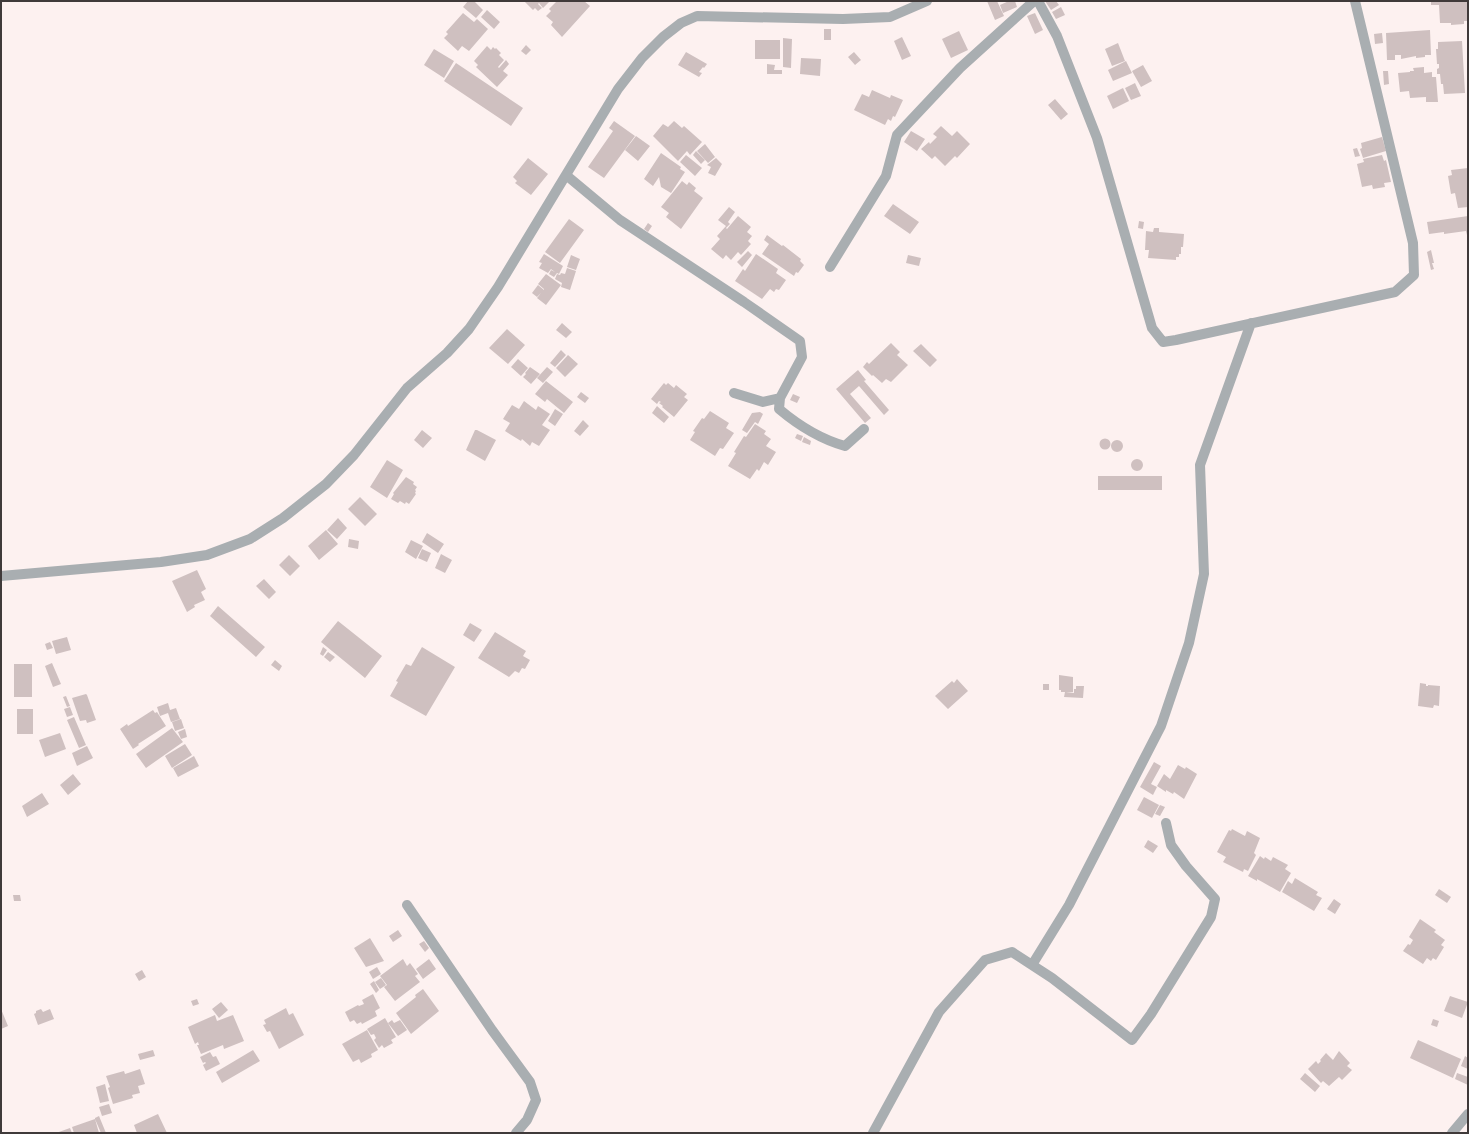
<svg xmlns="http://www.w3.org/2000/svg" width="1469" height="1134" font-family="'Asap Condensed',sans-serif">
  <rect width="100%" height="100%" fill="#fdf1f0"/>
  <!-- building -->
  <path fill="#cfc0c0" d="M468,1H474L483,10L476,18L463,7Z
    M524,1H550L543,8L539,3L538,4L542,8L538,11L535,8L533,10Z
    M557,1H584L590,6L562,37L551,25L553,22L546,16L551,11L549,9Z
    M987,1H997L1004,16L995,20Z
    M1009,1H1015L1017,7L1003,13L1000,5Z
    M1045,1H1056L1059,5L1051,10Z
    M1431,1H1468V21H1464V24L1451,25V23H1440L1439,5H1431Z
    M1061,7L1065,15L1056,19L1052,12Z
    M487,10L500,22L494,29L481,17Z
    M463,13L474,22L477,19L488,29L469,51L462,46L458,51L444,38L448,34L446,32Z
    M1035,13L1043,30L1035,34L1027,16Z
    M824,29H831V40H824Z
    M1430,30L1431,55H1425V57L1416,58V56L1401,59V55H1395V60H1387L1386,33Z
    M959,31L968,50L951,58L942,39Z
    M1382,33L1383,43L1375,44L1374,34Z
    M902,37L911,56L902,60L894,41Z
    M783,38L792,39L791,68L783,67Z
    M755,40H780V59H755Z
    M1462,41L1465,93L1444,94L1443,84H1441L1440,74H1437V69L1439,68V64H1437L1436,49H1438V42Z
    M1118,43L1125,61L1112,66L1105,49Z
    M526,45L531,50L526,55L521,51Z
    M487,46L491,50L493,47L495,49L496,48L501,53L499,55L504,60L498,67L499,68L506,60L509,64L503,71L508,75L497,87L476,67L478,65L474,61Z
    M434,49L454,61L444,78L424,65Z
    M686,52L707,64L704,68L703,67L699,72L702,73L699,77L678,65Z
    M854,52L861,60L855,65L848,57Z
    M801,58L821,59L820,76L800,74Z
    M1126,61L1132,73L1113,81L1108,70Z
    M456,63L523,108L511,126L444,81Z
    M767,64L775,65L774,70H782V74H767Z
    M1143,65L1152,81L1141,87L1132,71Z
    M1424,67V73L1432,72V77H1436L1438,102H1426V97L1410,98L1409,91L1400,92L1398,73L1410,72V71H1414L1413,68Z
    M1383,71H1388L1389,84L1384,85Z
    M1135,83L1141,96L1131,100L1125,88Z
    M1123,88L1129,101L1113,109L1107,96Z
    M872,90L890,98L891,95L903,100L895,117L893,116L891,121L888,119L885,125L854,110L862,94L869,97Z
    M1055,99L1068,114L1061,120L1048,105Z
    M614,121L635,136L604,178L588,167L613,131L609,128Z
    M674,121L682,128L684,126L702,142L690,155L687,151L678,161L653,136L663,124L668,127Z
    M941,126L952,136L957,131L970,144L957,158L955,156L945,166L935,156L932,159L921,149L929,142L930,144L937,137L933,134Z
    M911,131L925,139L917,151L904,142Z
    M636,136L650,146L638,161L625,150Z
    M1382,137L1386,151L1363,158L1360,149L1362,148L1361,143Z
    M705,144L715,157L708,163L697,151Z
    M1357,148L1360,156L1355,157L1353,149Z
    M696,151L705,160L701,164L693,155Z
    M661,153L681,167L680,169L685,172L671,193L661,187L659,177L653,186L644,179Z
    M686,155L702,168L695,176L680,162Z
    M1382,155L1384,161L1386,160L1391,182L1384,183L1385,187L1373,189L1372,185L1362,187L1357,164L1364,162L1363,159Z
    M528,158L548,174L531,195L515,183L517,181L513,177Z
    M716,158L722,164L715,176L708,173L711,167L707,165Z
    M1468,168V207L1458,208L1455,193L1451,194L1448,176L1452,175L1451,170Z
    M682,181L687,185L689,182L696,188L694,191L703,198L681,229L666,217L669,213L661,207Z
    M893,204L919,222L910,234L884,216Z
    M729,207L735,212L728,222L730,224L726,228L727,229L738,216L751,227L747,232L752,236L748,241L751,244L741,255L738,252L731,260L726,255L723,259L711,249L720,239L717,236L726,226L718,220Z
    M1468,216V239L1466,231L1444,234V232L1429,234L1427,222Z
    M569,219L584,230L560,263L545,252Z
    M1139,221L1144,222L1143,229L1138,228Z
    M648,223L652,226L648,232L644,229Z
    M1154,228H1159V232L1184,234L1183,247H1181V254H1179V257H1176V260L1148,258L1149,250H1145L1146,231L1153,232Z
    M767,235L782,246L783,245L801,259L800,261L804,265L798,273L796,272L794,276L762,254L769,244L764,240Z
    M1431,250L1434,263H1432L1434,269L1431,270L1427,252Z
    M748,251L752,255L742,267L737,262Z
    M544,254L563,266L559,274L557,273L554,277L549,274L551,270L555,272L544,264L551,269L548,273L539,268L542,263L539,262Z
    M756,254L778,269L776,273L786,280L779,290L776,289L774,292L770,289L762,299L735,281L743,269L745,271Z
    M571,255L580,259L576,270L567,267Z
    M908,255L921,258L919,266L906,263Z
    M567,268L576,271L570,290L561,287L562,283L555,279L557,274L560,275L561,273L565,274Z
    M546,274L561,285L546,305L537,298L541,293L537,297L532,293L538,285L544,290V289L538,284Z
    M562,323L572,332L566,338L556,330Z
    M507,329L525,345L508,364L489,348Z
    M891,343L900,352L897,355L908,365L891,382L886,379L882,383L873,375L872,376L863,367L867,362L869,364Z
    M921,344L937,360L930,367L913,351Z
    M561,350L566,355L555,367L550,363Z
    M568,355L578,364L565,377L556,368Z
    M518,359L528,368L521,376L511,367Z
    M530,367L540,374L531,384L523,377L526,374L525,373Z
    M547,367L553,372L543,383L537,378Z
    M858,370L866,380L864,381L889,410L884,415L859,386L850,394L871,418L865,423L836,389Z
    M546,381L573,402L564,413L547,399L545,402L535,394Z
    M664,383L666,385L668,383L674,388L676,385L687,394L684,397L688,400L674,417L662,407L663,406L659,403L661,402L659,401L657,404L651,399Z
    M581,392L589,398L585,403L577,397Z
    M793,394L800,397L797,403L790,400Z
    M524,401L536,410L538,406L550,414L542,425L550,430L539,446L532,442L530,446L522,439L521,441L505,431L510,423L503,419L512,405L519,409Z
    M657,406L669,417L664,423L652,413Z
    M555,409L563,414L555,426L548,421Z
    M710,411L729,423L726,428L734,433L723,449L720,448L715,456L690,440L695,432L693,431L702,418L704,419Z
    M760,412L763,414L758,424L755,422L747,433L742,430L752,413Z
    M583,420L589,426L580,436L574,431Z
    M755,424L766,431L764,434L771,439L766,446L776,452L768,465L764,462L759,471L757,469L750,479L728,466L736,453L734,452L744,436L746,437Z
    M422,430L432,438L423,448L414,440Z
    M475,430H477L496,440L485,461L466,450Z
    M797,434L803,436L801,441L795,438Z
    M804,437L811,441L810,445L802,442Z
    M1099.5 444a5.5 5.5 0 1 1 11 0a5.5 5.5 0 1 1-11 0Z
    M1111 446a6 6 0 1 1 12 0a6 6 0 1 1-12 0Z
    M1131 465a6 6 0 1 1 12 0a6 6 0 1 1-12 0Z
    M387,460L403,470L387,498L370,487Z
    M1098,476H1162V490H1098Z
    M406,477L414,482L413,484L417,487L415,490L416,491L415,493L416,494L409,504L406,502L405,504L400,501L398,503L391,499L394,494L393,493Z
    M360,497L377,514L365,526L348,509Z
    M338,518L347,528L337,539L327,530Z
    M326,530L338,544L319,560L308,546Z
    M427,533L444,544L438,553L422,542Z
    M349,539L359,541L358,549L348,547Z
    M411,540L423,546L416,559L405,552Z
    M422,549L431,553L427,562L418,558Z
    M441,554L452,560L445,573L435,568Z
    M289,555L300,566L290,576L279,565Z
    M197,570L206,589L201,592L205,600L194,605L195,607L187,612L172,581Z
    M264,579L276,592L269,599L256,586Z
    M218,606L265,647L256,657L210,616Z
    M338,621L382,656L365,678L321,642Z
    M470,623L482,630L474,642L463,635Z
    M495,632L526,651L523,656L530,660L525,669L522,668L519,673L515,671L509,677L478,658Z
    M67,637L71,650L56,654L52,641Z
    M50,642L53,648L47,650L45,644Z
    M323,647L327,650L323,656L320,654Z
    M422,647L455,667L426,716L390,696L398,682L396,681L406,664L411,666Z
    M328,652L335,657L330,662L324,657Z
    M275,660L282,666L279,671L271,665Z
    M52,663L61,684L53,687L45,666Z
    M14,664H32V697H14Z
    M1059,675L1073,677V692H1066L1074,693V689H1076V686H1084L1083,698L1064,697L1065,692H1061V690H1059Z
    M957,679L968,691L948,709L935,696L952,681L954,683Z
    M1420,683L1426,684V686H1428V685L1440,686L1439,706L1434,705L1433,708L1418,706Z
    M1043,684H1049V690H1043Z
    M86,694L87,695L96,720L87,723L86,720L80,721L72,698Z
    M66,696L70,706L67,707L63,697Z
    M168,703L170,710L176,708L180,719L171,722L168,713L160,716L157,707Z
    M70,707L73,715L67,717L64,709Z
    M17,709H33V734H17Z
    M153,710L155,713L157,712L166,726L138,744L139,745L133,749L120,729L127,724L128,726Z
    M74,717L86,745L79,748L67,720Z
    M181,719L184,728L175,731L172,722Z
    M172,728L183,742L146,768L136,754Z
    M185,729L187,737L181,739L178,732Z
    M60,733L66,749L45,757L39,740Z
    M185,744L192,755L172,768L165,756Z
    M87,746L93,758L77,766L72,753Z
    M194,756L199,766L178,777L173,768Z
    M1154,762L1161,766L1151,784L1157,787L1153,795L1140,787Z
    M1178,765L1185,769L1186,767L1197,774L1184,799L1174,792L1173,794L1166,790V792L1157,786L1164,774L1170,779Z
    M73,774L81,784L68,795L60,785Z
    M42,793L49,804L27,817L22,806Z
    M1144,797L1159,805L1152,818L1137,810Z
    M1160,805L1165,807L1160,816L1155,814Z
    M1232,829L1245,836L1247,831L1260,838L1254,853L1256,855L1248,871L1244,869L1243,872L1223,862L1226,857L1217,852L1229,830L1231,831Z
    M1148,840L1158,846L1153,853L1144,847Z
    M1260,856L1264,859L1265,857L1271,861L1273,857L1288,865L1285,869L1291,873L1280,892L1257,879V881L1248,876Z
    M1295,878L1318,892L1316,895L1322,898L1314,911L1282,892L1288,881L1292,884Z
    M1439,889L1451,897L1447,903L1435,895Z
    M13,895H20L21,901H14Z
    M1334,899L1341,904L1335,914L1327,909Z
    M1420,919L1436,930L1434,932L1445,940L1441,945L1444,947L1436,960L1433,958L1431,961L1427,958L1423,964L1403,951L1408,944L1410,945L1413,940L1409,937Z
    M398,930L402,936L393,942L389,936Z
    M370,938L384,961L366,967L354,948Z
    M424,941L429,948L425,952L419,944Z
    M403,959L407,966L410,963L418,974L415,976L420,982L395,1001L384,987L387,985L380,976Z
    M429,959L436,969L423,979L416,969Z
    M377,967L381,974L373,979L369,972Z
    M142,970L146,977L139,981L135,974Z
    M381,978L386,985L380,989L375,982Z
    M374,981L379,990L376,993L370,984Z
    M423,989L439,1011L411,1034L396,1013L416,997L415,995Z
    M373,994L380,1008L375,1011L377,1016L362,1024L361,1022L357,1024L354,1020L350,1022L345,1012L358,1005L359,1006L364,1004L362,1000Z
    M1450,996L1468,1002L1462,1018L1444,1011Z
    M197,999L199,1004L193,1006L191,1001Z
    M221,1002L228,1010L219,1018L212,1009Z
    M286,1008L289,1015L293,1013L304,1035L279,1049L270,1031L267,1032L263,1025L266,1024L264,1020Z
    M1,1009L8,1026L1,1029Z
    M41,1009L43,1012L50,1009L54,1019L38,1025L34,1014L36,1013V1011Z
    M215,1015L217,1021L233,1015L244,1041L224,1049L223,1045L201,1054L197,1045H199L198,1042L195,1044L188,1027Z
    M385,1018L396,1037L391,1040L393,1043L384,1048L382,1045L379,1048L374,1040L376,1038L374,1034L371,1035L367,1029Z
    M1433,1019L1439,1021L1437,1027L1431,1025Z
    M392,1020L394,1023L400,1020L407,1030L398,1036L388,1023Z
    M367,1030L378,1050L371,1054L372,1057L361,1063L359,1059L353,1062L342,1044Z
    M1418,1040L1461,1059L1453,1078L1410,1058Z
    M153,1050L155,1056L140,1060L138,1054Z
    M253,1050L260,1061L222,1083L216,1072Z
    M1339,1051L1350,1063L1347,1066L1352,1070L1342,1080L1339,1077L1329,1086L1323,1081L1321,1083L1308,1069L1316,1061L1318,1064L1321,1061L1320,1060L1326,1053L1333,1060Z
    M210,1052L213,1057L216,1056L220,1064L206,1071L203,1065L206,1063L205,1062L203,1063L200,1057Z
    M1465,1056L1468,1058V1069L1461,1066Z
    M140,1069L145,1084L138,1086L140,1093L132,1095L133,1098L113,1104L108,1088L110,1087L106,1076L124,1071L125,1074Z
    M1305,1073L1320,1086L1315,1092L1300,1079Z
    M1457,1073L1468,1077V1085L1455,1079Z
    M105,1084L109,1101L100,1103L96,1087Z
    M109,1104L112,1113L102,1116L99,1107Z
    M158,1114L167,1133H137L134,1125Z
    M99,1116L106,1133H101L95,1119V1118Z
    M95,1119L99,1133H74L72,1127Z
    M70,1128L72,1133H56Z"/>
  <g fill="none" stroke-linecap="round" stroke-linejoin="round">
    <!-- street -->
    <path stroke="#a9aeb1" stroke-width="10" d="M1038,1L1057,36L1097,138L1152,328L1163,342L1176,340L1395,292L1414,275L1413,243L1355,1
      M566,175L620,220L744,302L800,341L802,357L780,398L763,402L734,393
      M830,267L886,176L897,135L960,68L1034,1
      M780,398L779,409C798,425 820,439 845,446L864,429
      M1,576L161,562L207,555L250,539L283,518L326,484L354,455L407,388L447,353L469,329L498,287L618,89L642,58L663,37L681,23L697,16L843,19L890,17L927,1
      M407,905L492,1030L530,1082L536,1100L527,1120L516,1133
      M1032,965L1069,905L1161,726L1189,643L1204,574L1200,465L1251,323
      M873,1133L939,1012L985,960L1012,952L1052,978L1132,1040L1151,1014L1211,917L1215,899L1186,866L1171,845L1166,823
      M1452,1133L1468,1114"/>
  </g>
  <!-- border -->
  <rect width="1469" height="1134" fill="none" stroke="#403a3a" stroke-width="4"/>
</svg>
